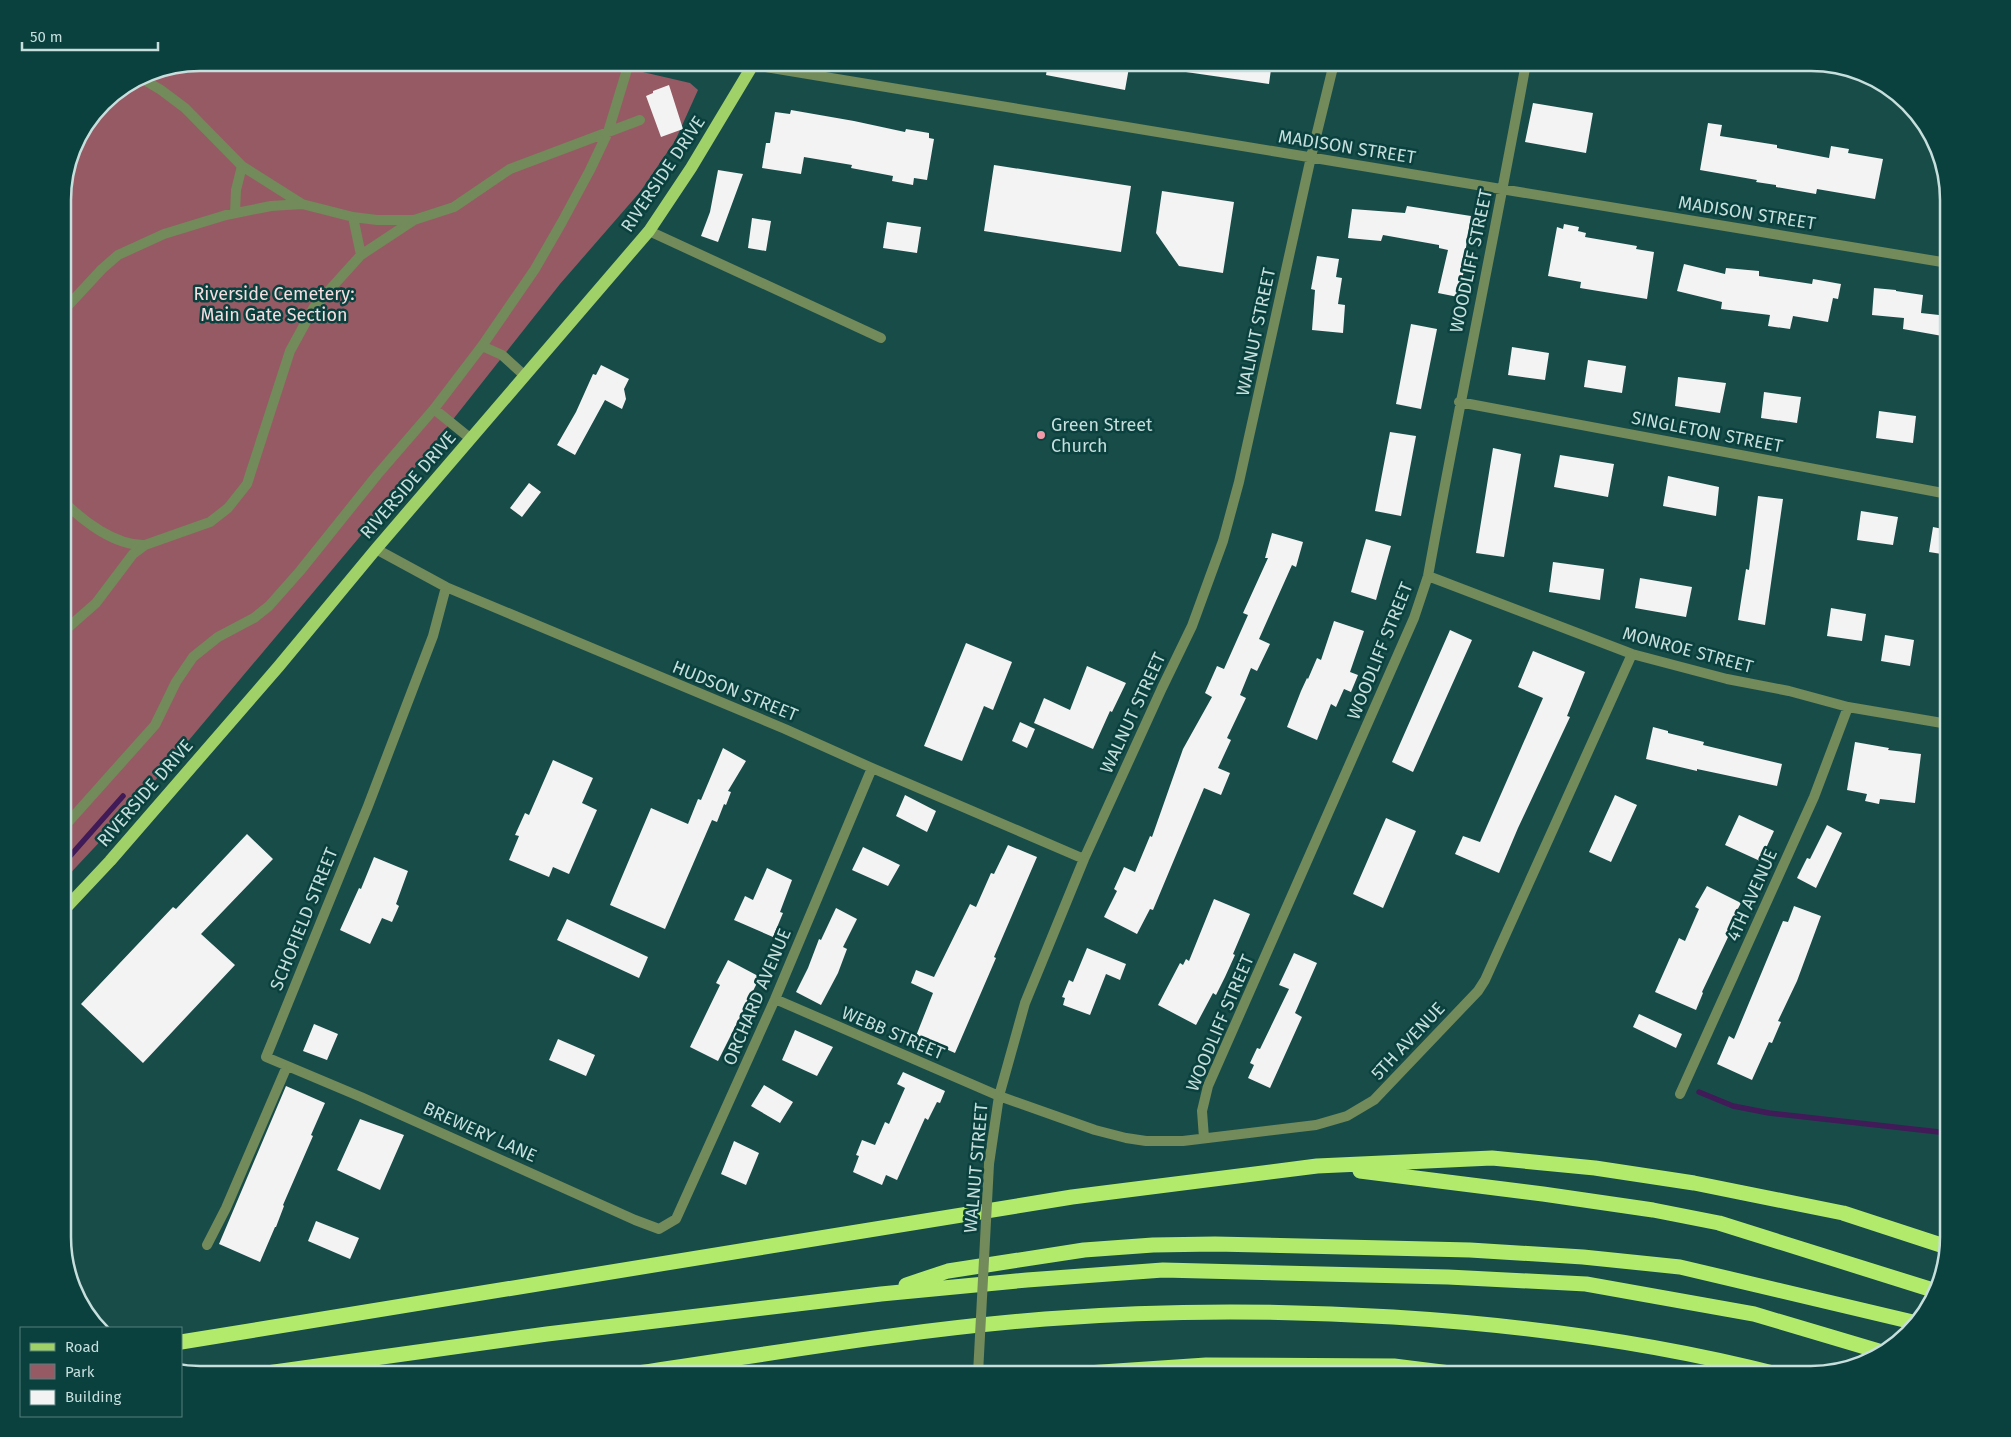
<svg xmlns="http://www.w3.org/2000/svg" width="2011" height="1437" font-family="'Fira Sans',sans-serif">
  <rect width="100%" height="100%" fill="#184c49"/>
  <!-- green -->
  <path fill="#965a64" d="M201,63H604L690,83L698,90L675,141L640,192L560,284L368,527L137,802L63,881V192L73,148L103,103L148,73Z"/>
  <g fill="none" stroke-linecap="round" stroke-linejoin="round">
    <!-- stream -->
    <path stroke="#401b58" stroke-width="5.5" d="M63,864L123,796
      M1699,1092L1733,1106L1769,1113L1948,1133"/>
  </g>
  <!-- building -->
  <path fill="#f3f3f3" d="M1048,62H1130L1125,90L1046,75Z
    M1180,62H1272L1269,84L1179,71Z
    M669,85L683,129L661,137L646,96L653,93V91Z
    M1533,103L1593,113L1586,153L1525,142Z
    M791,110L854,121L905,132L906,129L929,133V138L934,139L927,180L914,178L913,185L892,181L893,176L851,168L852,165L804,157L801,174L762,168L766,143H770L775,112L790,114Z
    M1708,123L1722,125L1720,136L1777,145V148L1829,158L1831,146L1849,149L1848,153L1883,159L1875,199L1817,189L1816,194L1776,187V185L1756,182L1757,180L1700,170Z
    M994,165L1131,186L1121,252L984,231Z
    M718,170L743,174L718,242L701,236L710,212Z
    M1162,191L1234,202L1223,273L1179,266L1156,233Z
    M1407,206L1471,216L1463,266H1465L1458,297L1438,293L1448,250L1439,248V245L1383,235L1381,241L1348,238L1352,209L1405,213Z
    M752,218L771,221L766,251L748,248Z
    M887,222L921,227L917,253L883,248Z
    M1564,224L1579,227L1578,231L1586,233L1585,237L1637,246L1636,249L1654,252L1647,299L1580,288L1581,282L1548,276L1557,227L1563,229Z
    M1317,256L1339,259L1336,277L1342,278L1338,304L1345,305L1343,333L1312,330L1315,290L1311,289Z
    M1684,264L1725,274L1726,268L1759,271V276L1812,284L1813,279L1841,284L1838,299L1833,298L1828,322L1793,316L1790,329L1768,326L1770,315L1721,309L1722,302L1677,291Z
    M1874,288L1896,290V291L1923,295L1921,313L1948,316V337L1903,329L1904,318L1872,315Z
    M1411,324L1437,329L1421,409L1396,404Z
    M1512,347L1549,353L1545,380L1508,375Z
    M1588,360L1626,366L1622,393L1584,387Z
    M601,365L629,379L624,389L626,399L622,409L605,400L575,455L557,445L576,412L593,374L596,375Z
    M1678,377L1726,383L1720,413L1675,406Z
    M1764,392L1801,397L1797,423L1761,418Z
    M1879,411L1916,416L1913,443L1876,438Z
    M1390,432L1416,436L1401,516L1375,511Z
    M1493,448L1521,454L1504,557L1476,553Z
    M1560,455L1614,464L1608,497L1554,487Z
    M1668,476L1719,487L1716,516L1663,506Z
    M529,483L541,492L522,517L510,508Z
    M1758,496L1783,499L1765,625L1738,620L1746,569L1749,570Z
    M1861,511L1898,517L1893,545L1857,540Z
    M1933,527L1948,530V555L1929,552Z
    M1272,533L1303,542L1296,567L1292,565L1259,639L1270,644L1257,671L1251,668L1240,695L1246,698L1227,738L1231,740L1218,768L1230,773L1221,795L1204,788L1153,910L1150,909L1137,934L1104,917L1117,891L1114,889L1124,867L1135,872L1150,836L1152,837L1183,749L1212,697L1205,693L1217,666L1224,669L1248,615L1243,613L1268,558H1265Z
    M1366,539L1391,546L1376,600L1351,592Z
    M1553,562L1604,569L1600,600L1549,592Z
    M1640,578L1692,587L1686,617L1635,608Z
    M1831,608L1866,614L1862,641L1827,636Z
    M1334,621L1364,631L1350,672L1358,675L1351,692L1344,689L1336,707L1331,704L1317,740L1287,727L1301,691L1307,678L1308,679L1317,658L1321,660Z
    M1450,630L1472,640L1413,772L1392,762Z
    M1885,635L1914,640L1910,666L1881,661Z
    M966,643L1012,662L993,710L984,706L962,761L924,746Z
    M1533,651L1585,672L1567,716L1570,717L1518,828L1499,873L1455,854L1463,836L1480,842L1543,698L1518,687Z
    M1087,666L1126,683L1112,712L1110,711L1093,749L1034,723L1044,698L1070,710Z
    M1020,722L1035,729L1027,748L1012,741Z
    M1653,727L1668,731V733L1704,742L1703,745L1782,764L1777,786L1697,769V771L1646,759Z
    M1855,742L1889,748L1888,750L1921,754L1915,803L1880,799L1879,804L1865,801L1867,794L1847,790Z
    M723,748L746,761L728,791L731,792L726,805L724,804L717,822L712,820L665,929L610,905L651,808L688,824L698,799L701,800Z
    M553,760L593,778L582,803L597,810L569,874L553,867L549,877L509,860L519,836L515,835L525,813L529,815Z
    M905,795L936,811L927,832L896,816Z
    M1615,795L1637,805L1611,862L1589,852Z
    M1739,815L1774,831L1760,861L1725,845Z
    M1386,818L1416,831L1383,908L1353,894Z
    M1827,825L1842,833L1816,888L1797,878L1807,858L1810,859Z
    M247,834L273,859L201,934L235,965L143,1063L81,1004L173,907L176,909Z
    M1008,845L1037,857L994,957L996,958L955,1053L916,1036L933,993L911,983L916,970L934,977L970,904L976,907L991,873L994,874Z
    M863,847L900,865L888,886L852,870Z
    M374,857L408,871L396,904L399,906L392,922L382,918L370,944L340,930L359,888L361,889Z
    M767,868L792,880L780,912L783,913L773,937L734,920L745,896L753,900Z
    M1707,886L1741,903L1735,914L1738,916L1702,992L1703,993L1696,1010L1655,992L1679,938L1685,941L1699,909L1695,907Z
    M1214,899L1250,914L1233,954L1235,955L1225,977L1216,995L1213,993L1196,1025L1158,1005L1180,963L1183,965L1186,959L1189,961Z
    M1794,906L1821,916L1797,981L1778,1021L1781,1022L1772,1043L1769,1042L1752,1080L1717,1064L1729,1036L1734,1039L1783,921L1788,922Z
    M836,908L857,919L843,947L847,949L838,973L821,1005L796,992L808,968L819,939L821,940Z
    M567,919L648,957L639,978L557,940Z
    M1087,948L1126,964L1120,980L1106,974L1090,1015L1063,1005L1065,998L1062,997L1069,980L1073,982Z
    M1294,953L1317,963L1295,1013L1302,1017L1270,1088L1248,1078L1254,1065L1250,1063L1257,1048L1260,1049L1289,989L1279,985Z
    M728,960L760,977L718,1061L690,1047L720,985L716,983Z
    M1639,1014L1682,1034L1676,1048L1633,1027Z
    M314,1024L338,1034L327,1060L303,1051Z
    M795,1030L833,1047L817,1076L782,1060Z
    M558,1039L595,1055L586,1076L549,1060Z
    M903,1072L945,1091L940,1103L937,1102L928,1120L925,1118L897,1180L886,1175L882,1185L853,1172L859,1156L856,1155L862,1140L875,1145L885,1122L889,1124L905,1088L897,1084Z
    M764,1085L793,1102L780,1123L751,1106Z
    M286,1086L325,1103L311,1135L313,1136L283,1205L284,1206L276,1227H275L260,1262L219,1244Z
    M360,1119L404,1135L380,1190L337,1170Z
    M734,1141L759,1153L746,1185L721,1174Z
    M316,1221L359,1238L350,1259L308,1241Z"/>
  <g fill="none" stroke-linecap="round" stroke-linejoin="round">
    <!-- street -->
    <path stroke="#738a5a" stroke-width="10" d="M741,63L1948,263
      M141,78L161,90L185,108L242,166L302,204
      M235,213L236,190L242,166
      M353,217L361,255
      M649,231L881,338
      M63,311L102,269L118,255L164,234L226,215L271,206L302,204L353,217L377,220H413
      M482,346L502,355L525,376
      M1459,402L1948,494
      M434,409L471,439
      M63,501C83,521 115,546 145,545L210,522L228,508L247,484L290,351L314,307L361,255L414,220L454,207L510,169L640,120
      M376,549L446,587L785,729L872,768L1084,859
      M1428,576L1632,654L1727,679L1789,691L1848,707L1948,724
      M446,587L433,636L368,806L266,1057L361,1097L635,1220L659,1229L676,1219L775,999L872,768
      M63,632L96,603L133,554L145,545
      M63,828L155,725L176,682L193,657L218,637L254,618L269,606L300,571L377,475L434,409L482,346L535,269L562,222L590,170L608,132L629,63
      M775,999L999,1096L1095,1130L1126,1138L1146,1141H1183L1316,1125L1347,1116L1374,1100L1478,991L1485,980L1632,654
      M1680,1094L1814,797L1848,707
      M1204,1138L1202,1111L1208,1086L1414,618L1428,576C1459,405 1495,234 1526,63
      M989,1164L999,1096L1025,1003L1084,859L1162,688L1192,626L1223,541L1239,482L1311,157L1334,63
      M207,1245L226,1208L287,1066"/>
    <!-- primary -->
    <path stroke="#a0d068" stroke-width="12" d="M63,911L110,861L279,666L376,549L649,231L691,168L754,63"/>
    <!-- highway -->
    <path stroke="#b2eb6c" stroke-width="15" d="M1360,1171L1543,1194L1653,1210L1719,1223L1936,1291
      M906,1285L948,1271L1084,1250L1153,1245L1215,1244L1470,1250L1583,1257L1680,1267L1917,1323
      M181,1342L1072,1197L1317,1166L1492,1158L1595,1168L1694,1183L1843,1213L1947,1247
      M260,1374L547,1334L881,1294L1027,1280L1163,1270L1448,1277L1586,1284L1754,1314L1882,1352
      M631,1374C769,1354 907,1330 1045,1319C1161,1310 1277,1310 1393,1317C1522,1325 1652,1342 1777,1374
      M1072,1374L1206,1365L1394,1366L1458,1374"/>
    <!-- street-bridge -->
    <path stroke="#738a5a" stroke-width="10" d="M978,1374L989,1164"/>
  </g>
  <!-- markers -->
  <circle fill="#f39aa8" stroke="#0a413e" stroke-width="2" cx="1041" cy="435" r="5"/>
  <g text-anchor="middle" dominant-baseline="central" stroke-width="5" stroke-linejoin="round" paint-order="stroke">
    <!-- street labels -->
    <g font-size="18" fill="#c6dfdd" stroke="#0a413e">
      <text transform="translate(1347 147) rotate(9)">MADISON STREET</text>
      <text transform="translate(663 174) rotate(-56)">RIVERSIDE DRIVE</text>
      <text transform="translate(1747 213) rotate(9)">MADISON STREET</text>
      <text transform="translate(1471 261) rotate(-78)">WOODLIFF STREET</text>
      <text transform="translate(1256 332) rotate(-78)">WALNUT STREET</text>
      <text transform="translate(1707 432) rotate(11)">SINGLETON STREET</text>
      <text transform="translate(408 485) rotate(-49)">RIVERSIDE DRIVE</text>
      <text transform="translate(1688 650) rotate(15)">MONROE STREET</text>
      <text transform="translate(1380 651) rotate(-68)">WOODLIFF STREET</text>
      <text transform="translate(735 691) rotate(22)">HUDSON STREET</text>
      <text transform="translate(1133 713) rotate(-65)">WALNUT STREET</text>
      <text transform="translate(145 793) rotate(-49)">RIVERSIDE DRIVE</text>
      <text transform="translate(1752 895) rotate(-66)">4TH AVENUE</text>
      <text transform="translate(304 919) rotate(-68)">SCHOFIELD STREET</text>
      <text transform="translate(757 997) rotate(-67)">ORCHARD AVENUE</text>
      <text transform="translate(1220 1023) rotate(-67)">WOODLIFF STREET</text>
      <text transform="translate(893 1033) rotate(23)">WEBB STREET</text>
      <text transform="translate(1408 1041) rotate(-47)">5TH AVENUE</text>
      <text transform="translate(480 1132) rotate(24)">BREWERY LANE</text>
      <text transform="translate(976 1168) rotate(-85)">WALNUT STREET</text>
    </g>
    <!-- park labels -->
    <g font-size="18" fill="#f5dde0" stroke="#0a413e">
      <text x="274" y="294">Riverside Cemetery:<tspan x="274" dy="21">Main Gate Section</tspan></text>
    </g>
    <!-- poi labels -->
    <g font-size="18" fill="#c6dfdd" stroke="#0a413e" text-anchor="start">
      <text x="1051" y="425">Green Street<tspan x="1051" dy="21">Church</tspan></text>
    </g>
  </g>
  <!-- crop -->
  <path d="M0 0H2011V1437H0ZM200 71H1811A129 129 0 0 1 1940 200V1237A129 129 0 0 1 1811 1366H200A129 129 0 0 1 71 1237V200A129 129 0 0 1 200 71Z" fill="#0a413e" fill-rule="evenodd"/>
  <path fill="none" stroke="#c6dfdd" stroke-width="2.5" d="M200 71H1811A129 129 0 0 1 1940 200V1237A129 129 0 0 1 1811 1366H200A129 129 0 0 1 71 1237V200A129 129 0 0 1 200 71Z"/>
  <!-- legend -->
  <rect x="20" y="1327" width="162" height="90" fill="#0a413e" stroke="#55807e"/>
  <rect x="30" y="1343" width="25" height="8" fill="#a0d068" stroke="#55807e"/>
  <text x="65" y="1352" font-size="15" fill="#c6dfdd">Road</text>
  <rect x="30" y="1364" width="25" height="15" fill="#965a64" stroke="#55807e"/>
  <text x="65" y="1377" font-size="15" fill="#c6dfdd">Park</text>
  <rect x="30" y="1390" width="25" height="15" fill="#f3f3f3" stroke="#55807e"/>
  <text x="65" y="1402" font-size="15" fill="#c6dfdd">Building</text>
  <!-- scale -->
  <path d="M22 42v8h136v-8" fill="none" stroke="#c6dfdd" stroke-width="2.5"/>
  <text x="30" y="42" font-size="15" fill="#c6dfdd" stroke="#0a413e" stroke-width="4" paint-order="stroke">50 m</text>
</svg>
